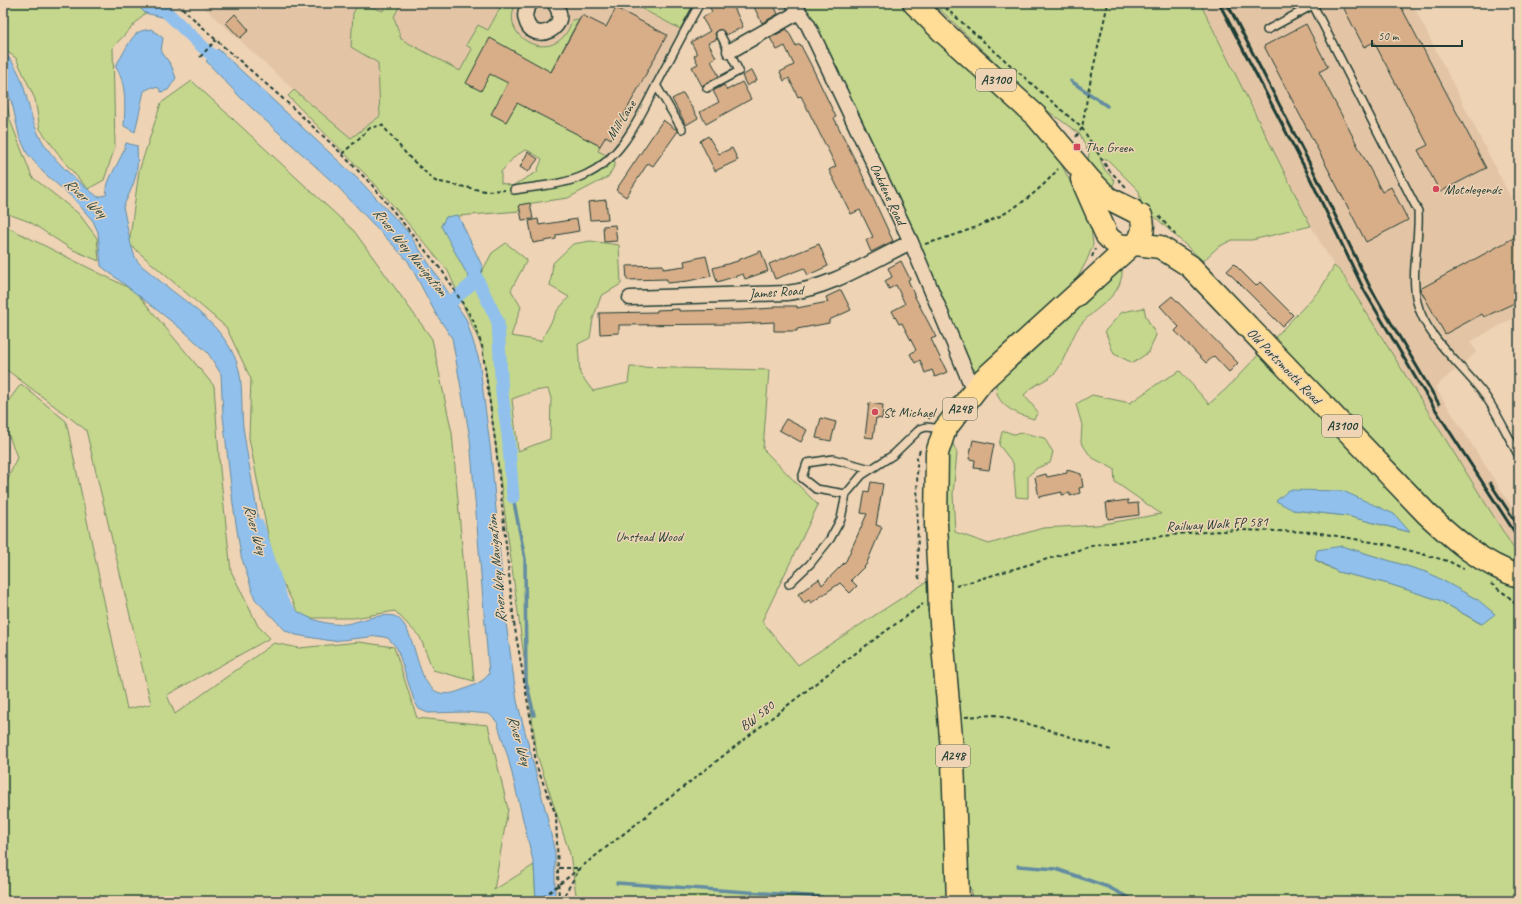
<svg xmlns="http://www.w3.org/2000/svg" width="1522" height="904" font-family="Caveat,sans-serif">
  <rect width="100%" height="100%" fill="#eed3b5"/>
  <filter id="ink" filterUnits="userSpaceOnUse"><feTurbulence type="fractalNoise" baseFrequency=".025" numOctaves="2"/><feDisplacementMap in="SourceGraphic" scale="8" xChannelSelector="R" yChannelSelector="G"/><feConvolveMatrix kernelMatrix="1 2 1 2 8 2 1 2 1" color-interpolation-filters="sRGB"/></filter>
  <g filter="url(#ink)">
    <!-- built -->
    <path fill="#e3c5a6" d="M199,3H387L383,11L359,3L353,13L351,47L378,63L380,116L351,138L294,90Z
      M401,3H631L680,29L623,136L608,156L557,130L401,39L394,17Z
      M1200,3H1412L1519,214V315L1470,342L1477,352L1435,387L1519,518V557L1341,272L1334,266L1311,226Z"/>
    <!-- green -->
    <path fill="#c4d78c" stroke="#728a60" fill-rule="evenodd" d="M3,3H135L145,13L113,47L115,147L104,180L88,189L66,164L40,129L35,99L16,58L3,49Z
      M359,3L383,11L387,3H401L394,17L401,39L460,71L472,49L466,45L478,25L488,30L500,8L491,3H505L514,8C502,42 559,67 572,20L579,19L531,109L600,146L598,151L608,156L616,163L608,177L568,198L519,205L520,211L446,217L441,226L480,275L492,253L506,243L527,260L511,290L521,307L511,336L541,341L557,311L569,297L550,286L553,263L573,244L590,241L619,245L621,284L601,296L593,319L590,338L578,344L580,374L593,391L628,383L630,367L769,370L763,449L818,505L762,621L798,665L931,579L952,901H577L570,854L537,755L483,350L448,271L374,183L288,96L294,90L351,138L380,116L378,63L351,47L353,13ZM525,150L529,151L542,159L537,172L512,186L501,183V172L514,157ZM548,389L551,398L550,439L518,451L512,399L534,391Z
      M631,3H694L680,29Z
      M798,3H904L1020,111L1059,160L1082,204L1091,227L1093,245L1087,260L1078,277L1065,292L985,368L975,370L966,362Z
      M933,3H1200L1311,226L1252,240H1232L1218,247L1203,261L1141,204L1139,191L1107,159H1100L1105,170L1115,181L1109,193L1091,170L1088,160L1089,154L1080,134L1045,109Z
      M3,81L10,120L32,177L79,214L97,238L99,261L71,249L30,222L3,212Z
      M192,81L354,231L432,339L452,433L474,681L433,670L420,637L395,611L354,618H301L274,566L249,438L251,379L226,327L129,244L139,171L161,103Z
      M3,225L135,291L214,386L220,470L231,571L258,626L270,638L167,695L175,714L274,643L299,648L359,642L394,647L417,718L488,725L508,809L494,890L534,865L536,901H3V492L17,457L3,420V408L21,384L66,421L127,709L151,704L86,430L3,367Z
      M1122,263C1126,299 1094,305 1078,328C1071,339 1062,367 1054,374C1044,382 1034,384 1024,395L1038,412L1034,419C1016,414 991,404 997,380Z
      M1334,266L1341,272L1519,557V901H971L972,890L966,885L943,496L950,437L957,453L953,494L955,532L989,544L1043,528L1097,525L1161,514L1115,482L1114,469L1091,457L1081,442L1082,425L1076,404L1092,395L1130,403L1160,382L1180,371L1209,404L1226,389L1320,290ZM1293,510L1394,514L1409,532L1347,516ZM1342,546L1428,573L1478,600L1481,624L1439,600L1389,584L1338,572L1315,560Z
      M1144,308L1146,317L1156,335L1149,352L1133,363L1114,354L1105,331L1122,312Z
      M1005,431L1013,434L1024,433L1044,438L1053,452L1050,463L1037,468L1028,476V498L1016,497L1013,463L999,445L1002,432Z"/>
    <!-- water -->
    <path fill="#91c0ec" stroke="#638ca2" d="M135,3H172L169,8L172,12L166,18L145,13Z
      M151,29L163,38L161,51L171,65L176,78L168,90L161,92L159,88L152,87L144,91L135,132L124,126C125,105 127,83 115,66C123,57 130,36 139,32C142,30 148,30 151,29Z
      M218,49L360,181L407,231L466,319L479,360L491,453L506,623L517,701L547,816L555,853V901H536L534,865L508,757L497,722L489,714L465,712L428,713L419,709L414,700L397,648L388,638L379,636L332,641L296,635L286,631L255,599L241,556L233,504L223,416L221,374L208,353L185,332L101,266L98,232L93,221L73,198L43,172L27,153L19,135L13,107L3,75V52C24,70 25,97 33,121C44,154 72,177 98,197L106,195C106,177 122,161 126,143L137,146C139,174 135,182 123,207C127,222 129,244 136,259C139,265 149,271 154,276C185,303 228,326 239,370C243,388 241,408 243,427C248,463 256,500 261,536C263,551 260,573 269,585C286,608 316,627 346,624C359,622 387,610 398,618C423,638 412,711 462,690C472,686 482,683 489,674L470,438L452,338L436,314L408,261L338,187L242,99L206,61Z
      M458,215L483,268L480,275L470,280L441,226L446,217Z
      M1289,490L1343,491L1394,514L1410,532L1347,516L1293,510L1276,501Z
      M1342,546L1429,573L1478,600L1495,614L1482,624L1439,600L1389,584L1338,572L1315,559L1317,550Z"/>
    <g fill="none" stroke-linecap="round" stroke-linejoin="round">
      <!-- stream -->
      <path stroke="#638ca2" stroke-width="3.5" d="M1071,81L1107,106
        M513,497L525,559L526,681L534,715
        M1018,866L1056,869L1108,887L1135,901
        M617,883L822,897L823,901"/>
      <!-- canal -->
      <path stroke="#91c0ec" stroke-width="13" d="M157,3L207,51L226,65
        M469,262L498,322L502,394L508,435L513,497
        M450,303L477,279"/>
      <!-- river -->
      <path stroke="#91c0ec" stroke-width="22" d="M254,528L278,604L288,617"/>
    </g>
    <!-- building -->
    <path fill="#d8ae89" stroke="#1f3d34" d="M708,3H732L743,27L726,35L722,30L716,31L715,34L717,39L708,43L716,57L711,61L719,76L702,86L692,67L698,64L694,56L697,54L691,42L710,31L702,18L712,12Z
      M752,3H773L778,14L762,23Z
      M1341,3H1399L1486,168L1440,192L1418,150L1428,145L1374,42L1364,47Z
      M616,8L667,35L611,139L606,136L600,146L517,103L506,122L491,114L508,83L490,74L481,91L466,83L490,38L551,72L582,15L606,27Z
      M235,14L249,30L240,38L226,23Z
      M1306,24L1328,67L1319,72L1382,192L1391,187L1408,220L1366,242L1264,46Z
      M787,29L796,46L800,44L811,65L836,117L834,118L860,170L893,241L871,252L866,240L873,237L860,210L851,214L829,170L836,166L801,96L798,97L789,78L784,81L780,72L794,65L785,46L777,50L770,38Z
      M752,70L757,80L747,86L742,76Z
      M742,82L751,99L706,124L700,112L719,102L713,91L724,85L727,90Z
      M683,93L698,118L686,125L672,99Z
      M663,120L678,131L653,166L648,163L626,197L616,190Z
      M708,136L719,154L732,148L738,160L715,171L700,141Z
      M528,152L538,159L528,172L520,167Z
      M606,200L608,219L590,220L588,202Z
      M530,203L533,219L522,220L519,205Z
      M538,219L539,225L577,219L579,231L556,235V239L533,243L529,221Z
      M615,225L617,241L604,242L603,226Z
      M1519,235V301L1484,317L1482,314L1445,334L1420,289Z
      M819,244L828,266L808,275L804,268L775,279L769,264Z
      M761,251L768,271L745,279L743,274L717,282L713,268L738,261V260Z
      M706,256L711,276L688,281L667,283V279L627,280L626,266L663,265V269L685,266L684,261Z
      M901,261L910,279L908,280L915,297L936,337L931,339L947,372L935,377L932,370L925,373L920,360L915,363L910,354L916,350L902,323L899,324L892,311L905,304L896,285L889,289L885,281L892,277L888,268Z
      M1234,264L1256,286L1260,282L1293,315L1282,326L1227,271Z
      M841,290L851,310L829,320V323L797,329V331H774V322L738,324L619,325V333L600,334L599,313L657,312V310L679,309V311L743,310L774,308V306H797V308L828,302L826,297Z
      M1172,296L1238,363L1229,372L1214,356L1206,363L1175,331L1179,327L1160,306Z
      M869,403L883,405L882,419L876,418L873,438L865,437Z
      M821,418L836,422L831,441L816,438Z
      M786,419L807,430L801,442L779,430Z
      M973,440L994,444L989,470L974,468L975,460L969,459Z
      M1067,470L1081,474L1083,487L1079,488L1080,493L1070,496V493L1062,495V492L1039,497L1035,477L1046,474L1047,477L1067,473Z
      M871,482L883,484L876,525L882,527L866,565L851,580L857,586L850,593L840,583L811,603L809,600L804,603L798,594L819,579L822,585L846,561L867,514L861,513L865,491L869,492Z
      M1128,500V504L1138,503L1139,515L1108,519L1106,503Z"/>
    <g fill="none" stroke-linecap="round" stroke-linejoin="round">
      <defs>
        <path id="lane" d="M1312,3L1418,211C1420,241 1410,271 1417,302C1426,339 1465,367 1486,397C1499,416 1508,437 1519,456
          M1267,30L1313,5
          M656,85L682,129
          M707,88L739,71L720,34
          M514,190C537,186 564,185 585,175C624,158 641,113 660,78C673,53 686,28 700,3
          M846,494L816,489L802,478L807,463L833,459L871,469
          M789,584L810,564L830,539L841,519L846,494L862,475L893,455L920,429L926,427L943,429"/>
        <path id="street" d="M531,3C526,8 524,14 526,20C532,46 574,28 554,3
          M793,3L808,25L911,242L970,382L978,388
          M730,51L799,12
          M630,298L787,293C831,288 871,261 911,242"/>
        <path id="primary" d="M914,3L941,30L1036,116L1090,180L1108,198L1132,210
          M1082,179L1107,236C1115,245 1125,249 1136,244C1143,235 1145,227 1141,216
          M1136,244L1160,247L1190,266L1427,514C1455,540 1482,564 1519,576
          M939,581L936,524L937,453L945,429L983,380L1130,246
          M940,611L953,761L958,901"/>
      </defs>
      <!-- lane casing -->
      <use href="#lane" stroke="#1f3d34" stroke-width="10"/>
      <!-- street casing -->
      <use href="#street" stroke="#1f3d34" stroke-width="17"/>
      <!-- primary casing -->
      <use href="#primary" stroke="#1f3d34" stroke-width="25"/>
      <!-- path -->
      <path stroke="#1f3d34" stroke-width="2" stroke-dasharray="4 3" stroke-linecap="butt" d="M177,3L216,40L281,97L335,147L372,185L443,272L473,320L482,346L496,447L514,623L531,721L536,765L556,815L559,901
        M940,3L1082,128L1108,169L1127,188
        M200,57L216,40
        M1076,137L1082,128L1089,87L1108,3
        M342,154L370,128L382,125L408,156L435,181L485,191L505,190
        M1159,216L1177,237
        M925,244C978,229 1022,212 1058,169
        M1092,257L1095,249
        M929,419L930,415L936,412
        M920,450L917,458L918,575L921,582
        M1491,584L1508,596L1519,608
        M956,586L1095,545L1187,533L1239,530L1314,532L1389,545L1448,561L1464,569
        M965,717L995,715L1043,728L1111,750
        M559,868H580
        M561,901L580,868L834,669L923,604"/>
      <!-- lane -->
      <use href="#lane" stroke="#eed3b5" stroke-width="7"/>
      <!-- street -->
      <use href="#street" stroke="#eed3b5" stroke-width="14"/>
      <!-- primary -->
      <use href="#primary" stroke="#ffdd96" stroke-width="22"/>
      <!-- rail -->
      <path stroke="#1f3d34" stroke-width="3" d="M1219,3L1308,174L1364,290L1421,387L1519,539
        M1227,3L1314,172L1370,287L1439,404
        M1490,483L1519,527"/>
      <defs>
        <path id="primary-bridge" d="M939,581L940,611"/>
      </defs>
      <!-- primary-bridge casing -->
      <use href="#primary-bridge" stroke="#1f3d34" stroke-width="25" stroke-linecap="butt"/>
      <!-- path-bridge -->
      <path stroke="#1f3d34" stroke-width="2" stroke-dasharray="4 3" stroke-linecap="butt" d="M538,901L580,868"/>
      <!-- primary-bridge -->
      <use href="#primary-bridge" stroke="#ffdd96" stroke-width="22"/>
    </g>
  </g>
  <!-- markers -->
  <g fill="#d1495b" stroke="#eed3b5" stroke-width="1.5">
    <rect x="1073" y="143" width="8" height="8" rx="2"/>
    <circle cx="1436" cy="189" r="4"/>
    <circle cx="875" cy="412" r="4"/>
  </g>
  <g text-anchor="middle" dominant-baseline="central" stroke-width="3" stroke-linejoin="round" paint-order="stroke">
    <!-- shield labels -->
    <g fill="#eed3b5" stroke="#5d6a5b" stroke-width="1">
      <rect x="976" y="69" width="40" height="22" rx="3"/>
      <rect x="943" y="398" width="34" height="22" rx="3"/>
      <rect x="1322" y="415" width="40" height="22" rx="3"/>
      <rect x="936" y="745" width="34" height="22" rx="3"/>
    </g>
    <g font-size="13" font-weight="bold" fill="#1f3d34">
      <text x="996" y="80">A3100</text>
      <text x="960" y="409">A248</text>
      <text x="1342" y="426">A3100</text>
      <text x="953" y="756">A248</text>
    </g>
    <!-- street labels -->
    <g font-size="14" fill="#1f3d34" stroke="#eed3b5">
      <text transform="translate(621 120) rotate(-58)">Mill Lane</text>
      <text transform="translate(888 194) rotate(65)">Oakdene Road</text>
      <text transform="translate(776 292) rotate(-4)">James Road</text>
      <text transform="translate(1284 366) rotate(46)">Old Portsmouth Road</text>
      <text transform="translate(1217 524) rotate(-3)">Railway Walk FP 581</text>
      <text transform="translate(757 716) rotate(-38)">BW 580</text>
    </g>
    <!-- poi labels -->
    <g font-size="14" fill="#1f3d34" stroke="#eed3b5" text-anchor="start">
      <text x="1085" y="147">The Green</text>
      <text x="1444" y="189">Motolegends</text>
      <text x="883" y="412">St Michael</text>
    </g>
    <!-- park labels -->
    <g font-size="14" fill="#304c3d" stroke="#eed3b5">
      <text x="649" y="536">Unstead Wood</text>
    </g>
    <!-- water labels -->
    <g font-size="15" font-style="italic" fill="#2a4a46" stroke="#eed3b5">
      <text transform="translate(85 198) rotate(42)">River Wey</text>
      <text transform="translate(410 252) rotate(51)">River Wey Navigation</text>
      <text transform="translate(255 529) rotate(74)">River Wey</text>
      <text transform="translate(497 569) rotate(-95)">River Wey Navigation</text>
      <text transform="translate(519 740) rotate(73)">River Wey</text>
    </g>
  </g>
  <!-- margin -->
  <rect width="1522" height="904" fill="none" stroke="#eed3b5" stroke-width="16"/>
  <rect x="8" y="8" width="1506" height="888" fill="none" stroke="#1f3d34" stroke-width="1.5" filter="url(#ink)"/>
  <!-- scale -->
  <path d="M1372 40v6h90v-6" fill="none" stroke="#1f3d34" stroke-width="2"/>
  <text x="1378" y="40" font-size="12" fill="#1f3d34" stroke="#eed3b5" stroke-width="3" paint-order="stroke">50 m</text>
</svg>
